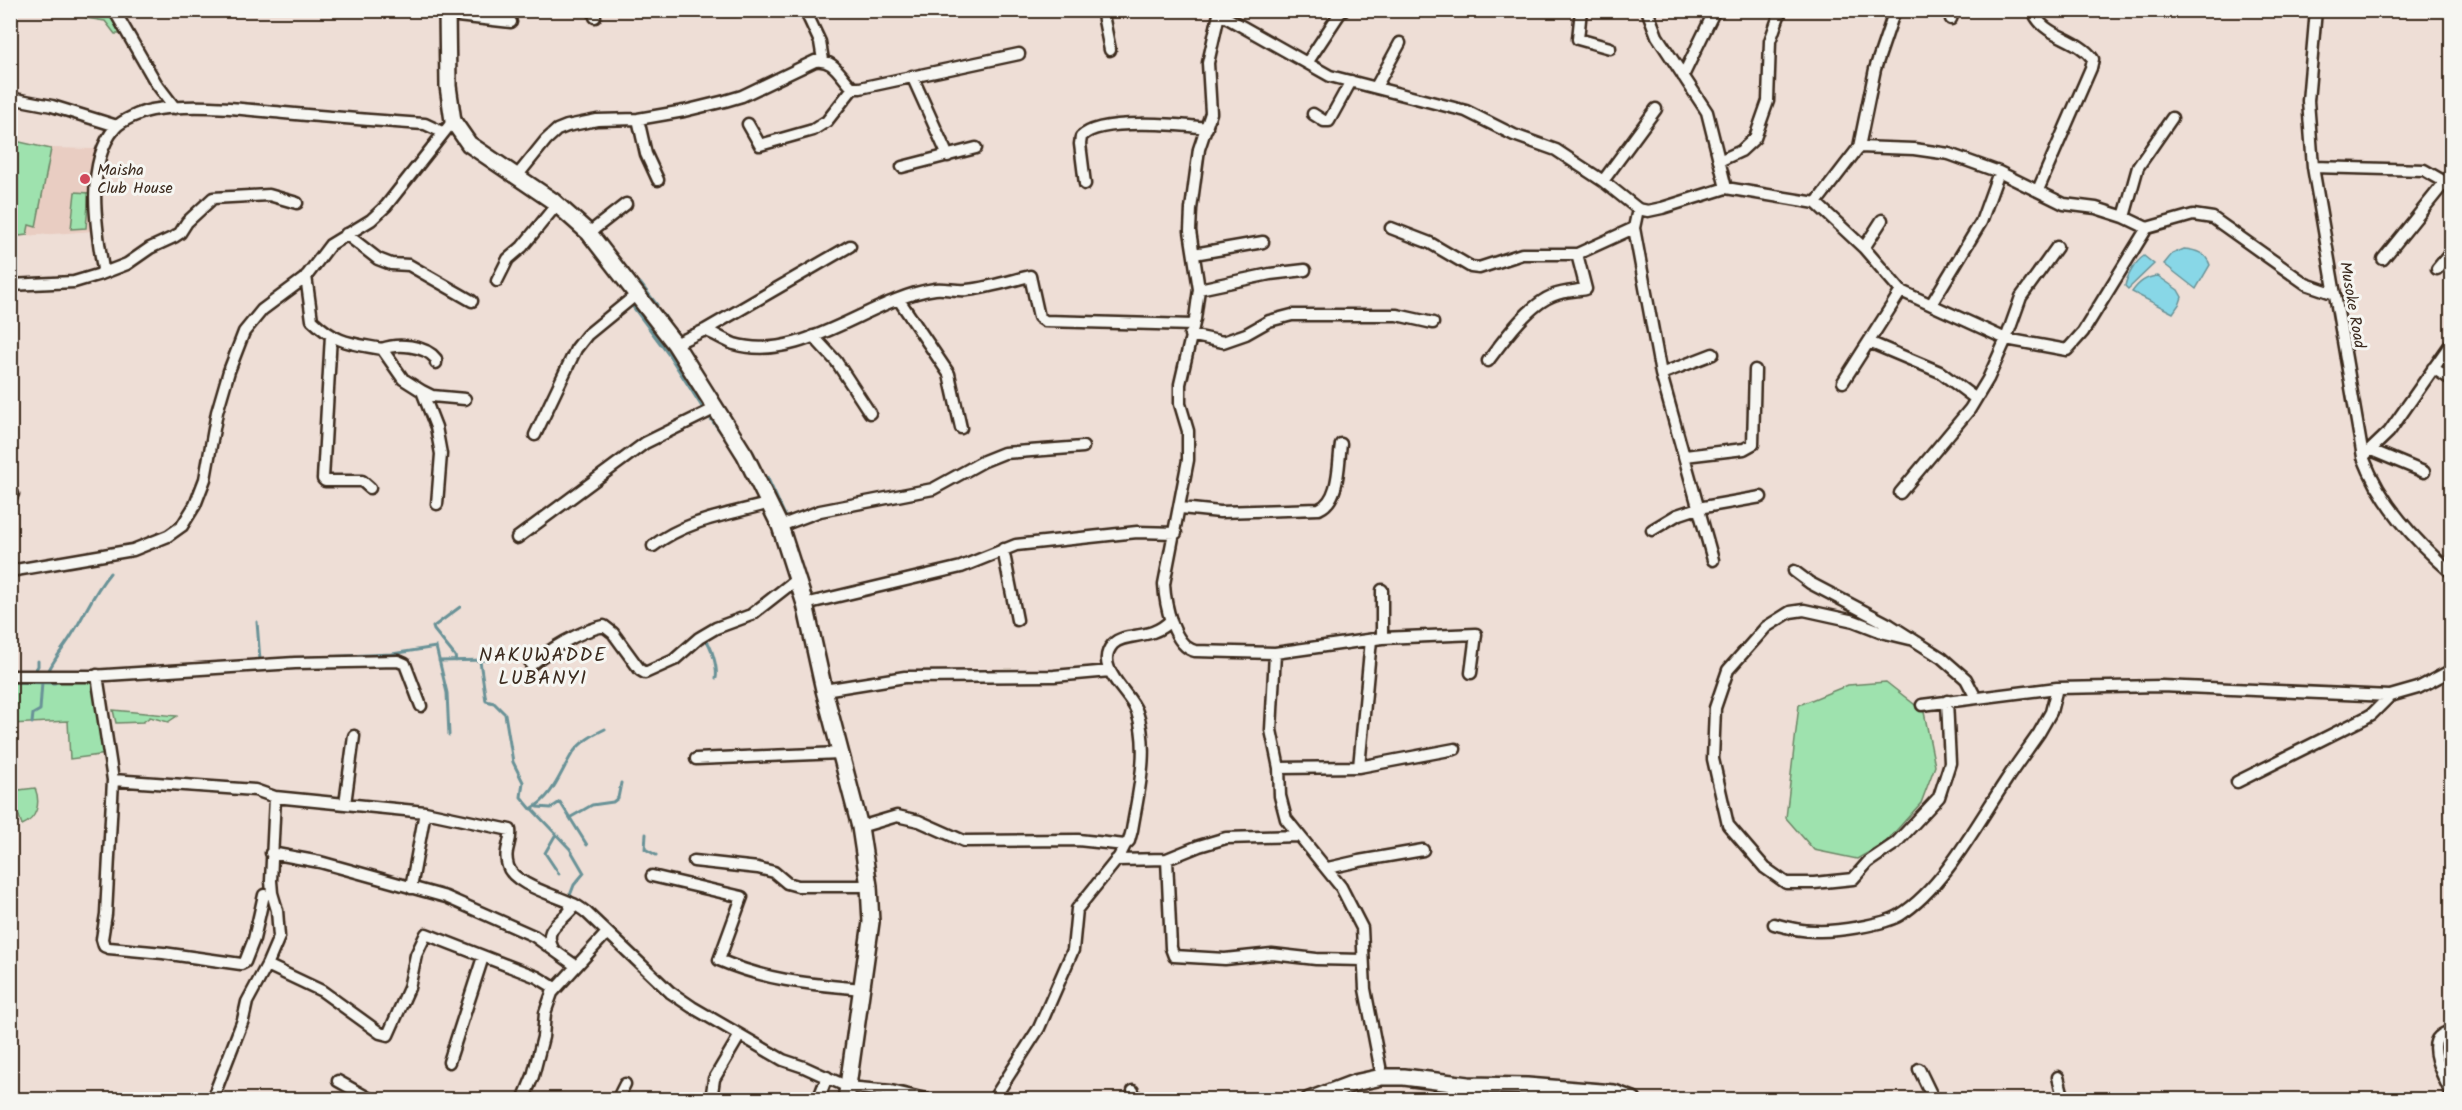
<svg xmlns="http://www.w3.org/2000/svg" width="2462" height="1110" font-family="Kalam,sans-serif">
  <rect width="100%" height="100%" fill="#eeded6"/>
  <filter id="ink" filterUnits="userSpaceOnUse"><feTurbulence type="fractalNoise" baseFrequency=".0167" numOctaves="2"/><feDisplacementMap in="SourceGraphic" scale="12" xChannelSelector="R" yChannelSelector="G"/><feConvolveMatrix kernelMatrix="1 2 1 2 8 2 1 2 1" color-interpolation-filters="sRGB"/></filter>
  <g filter="url(#ink)">
    <!-- built -->
    <path fill="#e9cdc2" d="M10,140L52,148L93,149L101,146L94,231L11,237Z"/>
    <!-- green -->
    <path fill="#9ee2ae" stroke="#6c8666" stroke-width="1.5" d="M77,11H109L122,27L121,34H115L105,21L86,18Z
      M11,140L51,149L36,227L29,225L27,235L11,237Z
      M75,192L89,193L86,228L71,229Z
      M11,680H94L107,754L70,759L68,721L11,724Z
      M1886,682L1924,712L1935,766L1921,803L1885,843L1857,859L1814,850L1786,818L1799,705L1848,685Z
      M113,710L177,716L168,722L150,717L143,722L116,723Z
      M35,788C41,803 37,819 22,825L19,816L12,817L11,791Z"/>
    <!-- water -->
    <path fill="#88d7e7" stroke="#699297" stroke-width="1.5" d="M2184,249C2196,250 2206,253 2210,265L2196,289L2164,264L2172,254Z
      M2144,256L2154,264L2128,289L2125,286C2127,276 2135,262 2144,256Z
      M2158,276L2178,290L2182,297L2180,303L2173,313L2132,292C2139,282 2146,277 2158,276Z"/>
    <g fill="none" stroke-linecap="round" stroke-linejoin="round">
      <!-- stream -->
      <path stroke="#699297" stroke-width="3" d="M640,283L657,305
        M631,304L669,355L704,410
        M664,315L671,328
        M708,415L723,435
        M735,425L755,456
        M726,439L731,446
        M767,477L787,520
        M257,622L260,660
        M705,639C711,644 718,668 716,678
        M273,659L392,654L436,647L447,693L449,735
        M439,661L488,660
        M456,661L455,656L434,630L433,627L460,607
        M480,661L486,701L494,703L505,714L513,762L523,782L521,797L531,809C553,797 559,775 572,754C580,742 593,735 605,729
        M34,672L38,666V661
        M48,672C55,657 65,647 73,633C86,612 94,592 110,573
        M10,682L55,683
        M32,723L33,714L40,710L42,682
        M537,807L551,808L560,802L587,845
        M532,809L570,849L584,873L574,885L569,898
        M571,817L592,805L613,802L618,798L621,783
        M556,834L545,853L559,874
        M646,834L645,849L656,855"/>
      <defs>
        <path id="street" d="M114,10L156,83L175,108
          M594,10L595,17
          M723,10H736
          M805,10L820,42L823,60
          M1102,10L1110,50
          M1220,10L1208,63L1211,113L1199,149L1191,209L1190,231L1199,289L1195,319L1180,384V404L1188,431V460L1164,584C1165,603 1173,646 1195,651L1275,653L1382,638L1476,634L1471,673
          M1581,10L1578,39L1610,48
          M1647,10L1657,36L1707,112L1726,188
          M2316,10L2308,101L2313,167L2363,457C2381,504 2414,540 2452,573
          M944,11V10
          M1220,14L1330,76L1466,111L1514,135L1556,150L1603,181L1638,209L1648,211L1662,208L1726,188L1816,203L1864,248L1901,291L2006,339L2067,350L2083,332L2147,228
          M448,15L511,22
          M1951,19L1954,10
          M1307,63L1340,13L1344,10
          M912,76L948,156
          M1683,76L1715,10
          M1376,87L1400,43
          M10,98L52,106L117,126
          M1313,114L1324,121H1329L1351,81
          M638,119L646,154L658,180
          M748,124L760,145L813,130L827,121L853,88
          M1859,147L1914,149L1949,154L1999,172L2064,204L2096,208L2124,217L2147,228L2193,215L2213,218L2306,284L2335,294
          M1719,161L1741,151L1755,138L1768,101L1770,41L1781,10
          M902,167L976,148
          M2313,167L2424,170L2452,186
          M517,176L546,140L557,130L567,126L597,120L638,119L684,111L725,101L742,96L815,61C835,58 840,77 853,88H860L1019,54
          M1603,181L1656,109
          M1085,184L1080,144L1081,137C1098,117 1181,125 1207,128
          M2038,190L2091,68L2093,59C2079,39 2048,37 2036,17L2039,10
          M1816,203L1859,147L1875,69L1895,10
          M1638,209L1634,228L1661,374L1713,560
          M2124,217L2138,167L2172,118
          M1391,228L1430,243L1471,267L1479,268L1522,254H1577L1634,228
          M589,233L626,204
          M346,234L378,259L391,264L409,265L472,301
          M1864,248L1882,220
          M1194,254L1263,242
          M2383,259L2445,182
          M2437,269L2452,251
          M101,274L127,264L150,248L174,237L180,233L187,222L213,198L269,195L297,203
          M306,276L312,320C337,344 350,343 382,349L403,379L422,391L436,427L441,454L437,504
          M497,281L508,259L522,247L557,204
          M10,285L74,282L101,274L103,269C96,228 85,163 115,128C122,120 141,112 152,110C194,103 241,109 284,113C331,117 378,121 425,124L442,132
          M1199,289L1270,274L1305,270
          M899,300L949,374L961,428
          M1932,303L1981,222L1999,172
          M705,330C715,334 724,340 734,344C803,364 869,298 935,289C945,288 957,291 967,290C988,288 1010,281 1030,276L1039,317L1045,321L1193,325
          M331,335L323,479L325,481H362L370,488
          M1190,335L1223,342L1246,334L1269,321L1292,315H1397L1433,323
          M813,336L836,361L870,413
          M1869,342L1940,372L1976,399
          M675,344L705,330L850,246
          M382,349C397,343 425,345 436,359V363
          M1488,361C1503,341 1529,304 1554,295C1564,291 1576,291 1586,289L1577,254
          M2433,368L2452,380
          M1661,374L1713,354
          M1843,382L1901,291
          M422,391L432,396L465,399
          M535,435L576,349L587,335L637,294
          M2371,450L2424,472
          M1685,456L1744,449L1753,444L1755,370
          M2363,457L2389,432L2452,342
          M1900,493L1970,409L1988,379L2006,339L2021,297L2057,247
          M10,498L13,494
          M1181,508L1220,512L1319,509C1340,500 1338,464 1341,444
          M780,526L820,511L933,489L984,461L1004,453L1083,447
          M1652,530L1677,515L1698,508L1761,497
          M517,538L645,443L714,409
          M653,546C686,520 731,514 770,503
          M1003,549L1017,620
          M10,571L133,550L168,536L182,526L195,505L205,479L217,412L229,371L244,332L262,310L305,278L330,245L371,220L386,206L453,121
          M1794,571L1810,583L1890,625L1942,658L1966,679L1976,698
          M805,604L961,567L1016,545L1137,532L1176,533
          M1382,638V590
          M1910,639L1885,633L1854,621L1804,610L1790,612L1766,627L1728,670L1715,708L1713,759L1728,825L1765,868L1786,883H1814L1853,879L1868,862L1896,843L1939,797L1950,763L1947,701
          M1275,653L1271,730L1279,768L1359,767L1455,749
          M531,665C550,649 579,631 604,626L613,633L640,670L645,673L674,660L699,638L716,628L751,615L797,579
          M97,675L113,780L106,914L102,939L104,946L109,948L163,953L241,964L245,962L254,939L264,895
          M10,676H91L295,663L398,661L405,664L421,706
          M824,690L905,677L1054,676L1110,671
          M1922,705L2057,688L2162,686L2390,696L2418,688L2452,670
          M696,759L840,753
          M1359,767L1371,640
          M1279,768L1280,796L1286,819L1341,887L1362,928L1365,989L1382,1077
          M113,780L255,790L275,797L425,812L411,888
          M2237,782L2365,718L2372,714L2390,696
          M345,804L354,736
          M425,812L510,830C512,843 503,850 508,866C513,884 555,895 571,903C577,905 582,909 587,913L670,992L692,1007L783,1060L804,1067L848,1087L891,1091L930,1100
          M860,827L897,816L919,821L964,841L1078,840L1125,845
          M271,853L320,862L446,897L534,936L576,966
          M1167,859L1171,948L1174,956L1225,959L1272,954L1316,959L1363,960
          M1116,860L1167,859L1199,846L1226,838L1299,836
          M694,861L758,868L774,872L787,883L798,886H869
          M1328,868L1359,861L1423,850
          M652,876L742,897L719,960C768,981 809,984 862,989
          M1774,924C1788,928 1801,931 1815,931C1835,932 1884,925 1900,915C1943,888 1977,824 2005,782C2016,765 2028,749 2039,733L2051,712L2057,688
          M553,949C543,929 558,925 571,910L569,902
          M267,965L322,991L380,1033L388,1035L409,988L416,955L426,934L537,977L555,988
          M2452,1030C2448,1032 2442,1034 2439,1037C2427,1048 2446,1082 2452,1095
          M449,1062L483,957
          M1919,1069L1934,1100
          M2058,1077L2064,1100
          M338,1081L372,1100
          M212,1100L243,1020L247,1002L267,965L279,937L277,910L272,893L271,881L275,797
          M523,1100L533,1076L543,1037L545,1013L552,993L603,937L609,934
          M617,1100L625,1084
          M711,1100L714,1079L740,1035
          M818,1100L827,1077
          M993,1100L1039,1028L1073,950L1077,909L1119,857L1125,845L1129,841L1132,830C1138,793 1150,750 1137,712C1131,693 1092,667 1113,644C1126,631 1150,642 1171,620
          M1133,1100V1091
          M1473,1100L1482,1086"/>
        <path id="secondary" d="M447,10L448,86L453,121L469,144L553,201L589,233L675,344L745,455L780,526L805,604L824,690L860,827L869,886L871,922L846,1100
          M1309,1100L1354,1083L1382,1077H1404L1468,1085L1527,1086L1614,1093L1633,1100"/>
      </defs>
      <!-- street casing -->
      <use href="#street" stroke="#3b2a1e" stroke-width="15"/>
      <!-- secondary casing -->
      <use href="#secondary" stroke="#3b2a1e" stroke-width="20"/>
      <!-- street -->
      <use href="#street" stroke="#f6f6f2" stroke-width="10"/>
      <!-- secondary -->
      <use href="#secondary" stroke="#f6f6f2" stroke-width="15"/>
    </g>
  </g>
  <!-- markers -->
  <circle fill="#d1495b" stroke="#f6f6f2" stroke-width="2" cx="85" cy="179" r="6"/>
  <g text-anchor="middle" dominant-baseline="central" stroke-width="6" stroke-linejoin="round" paint-order="stroke">
    <!-- poi labels -->
    <g font-size="16" fill="#3b2a1e" stroke="#f6f6f2" text-anchor="start">
      <text x="97" y="170">Maisha<tspan x="97" dy="18">Club House</tspan></text>
    </g>
    <!-- street labels -->
    <g font-size="16" fill="#3b2a1e" stroke="#f6f6f2">
      <text transform="translate(2352 305) rotate(80)">Musoke Road</text>
    </g>
    <!-- quarter labels -->
    <g font-size="20" letter-spacing="1.5" fill="#3b2a1e" stroke="#f6f6f2">
      <text x="543" y="656">NAKUWADDE<tspan x="543" dy="23">LUBANYI</tspan></text>
    </g>
  </g>
  <!-- margin -->
  <rect width="2462" height="1110" fill="none" stroke="#f6f6f2" stroke-width="36"/>
  <rect x="18" y="18" width="2426" height="1074" fill="none" stroke="#3b2a1e" stroke-width="2" filter="url(#ink)"/>
</svg>
